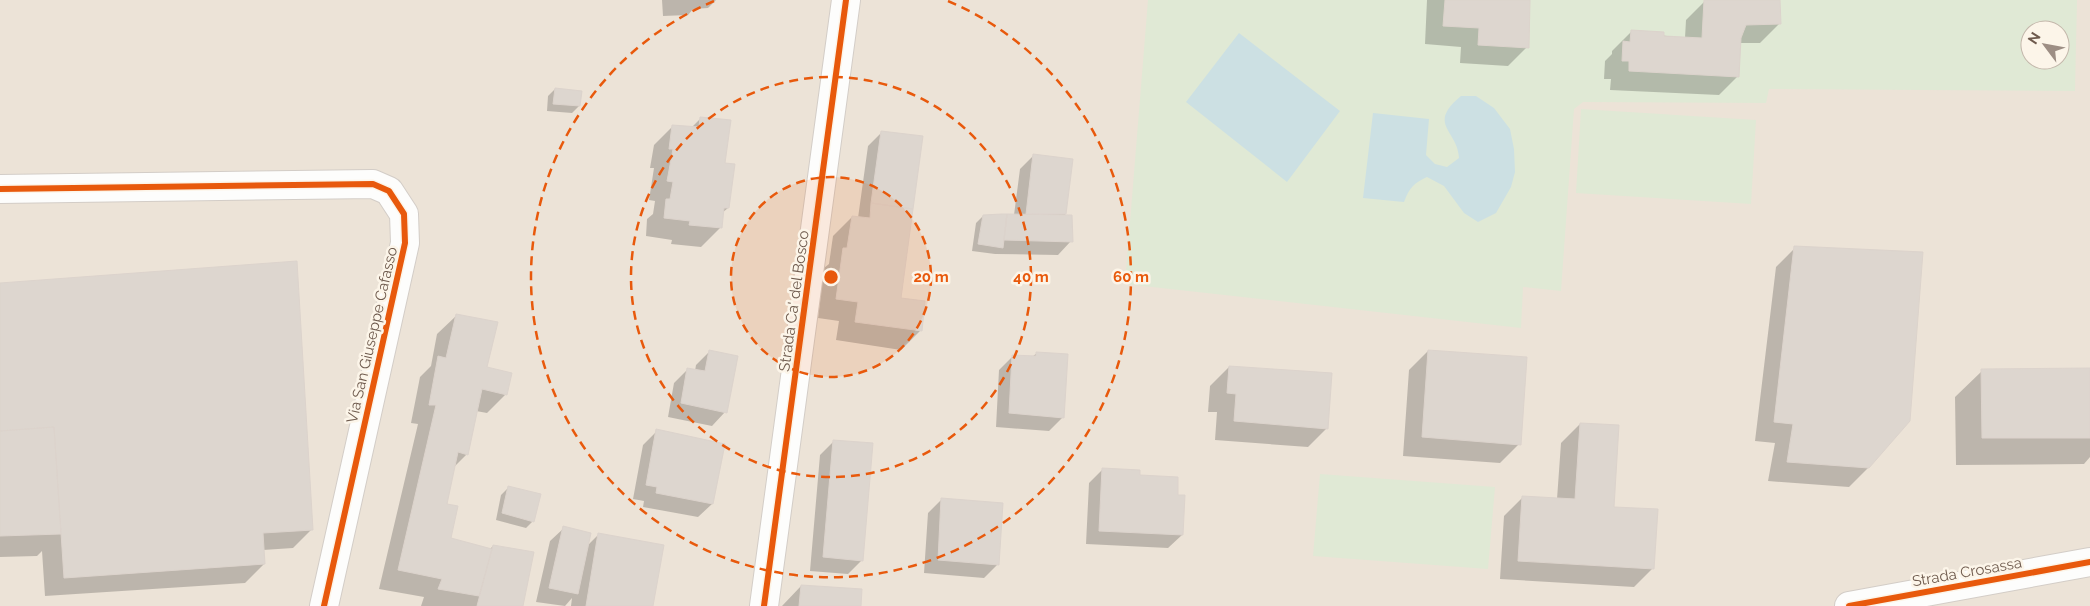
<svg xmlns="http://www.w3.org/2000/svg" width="2090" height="606" font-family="Raleway,sans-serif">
  <rect width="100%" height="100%" fill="#f4f0e9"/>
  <!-- residential -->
  <path fill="#ece3d7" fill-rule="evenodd" d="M0,0H2090V606H0ZM2030,30H2060V60H2030Z"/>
  <!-- green -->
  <path fill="#e0e9d5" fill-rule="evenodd" d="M1148,0H2077L2075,91L1769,89L1766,103L1583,102L1574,109L1561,291L1523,287L1521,328L1125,284ZM2030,30H2060V60H2030Z
    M1581,109L1756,120L1751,204L1576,193Z
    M1320,474L1495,487L1488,569L1313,556Z"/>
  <!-- water -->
  <path fill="#cce0e3" d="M1239,33L1340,111L1287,182L1186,102Z
    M1461,96H1476L1494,108L1510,129L1514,149L1515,172L1511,187L1496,213L1478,222L1464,213L1444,186L1427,177C1414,183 1409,188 1404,202L1363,198L1373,113L1429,119L1426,155L1435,164L1447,167L1459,158C1458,130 1426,125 1461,96Z"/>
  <!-- shadow -->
  <path fill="#0003" d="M662,0H716L708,8L693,9L688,15L663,16Z
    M1427,0H1529L1527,47L1508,66L1460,63L1461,47L1425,44Z
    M1709,0H1779V24L1760,43H1740L1738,76L1719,95L1610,90L1611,79H1604L1605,61L1612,54V51L1631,32L1685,38L1686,20L1705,1Z
    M555,89L579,106L572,113L547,111L548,96Z
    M701,118L724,164L728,208L722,213L720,228L701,247L671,244L672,240L646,236L647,219L653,214L655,201L649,200L654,168H650L654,145L673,126L691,128Z
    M882,132L900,299L920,331L901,350L836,340L839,321L818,318L824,268L829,264L833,236L852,217L858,218L868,146Z
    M1033,156L1072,160L1065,216L1071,241L1058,255L995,254L972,251L976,223L983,216L1006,217L1014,215L1020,169Z
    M1795,248L1868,468L1849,487L1768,481L1775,443L1755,441L1776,267Z
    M0,284L312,529L293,548L263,550L264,564L245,583L45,596L42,551L37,556L0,557Z
    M456,316L485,368L506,394L487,413L476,411L467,454L454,467L446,505L450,539L490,549L493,546L522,606H421L424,597L379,589L418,424L411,423L420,377L431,366L437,334Z
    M710,351L725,412L712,426L668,417L674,383L688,369L695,371L696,365Z
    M1428,351L1519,444L1500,463L1403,456L1409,370Z
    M1037,353L1063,417L1049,431L996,427L999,370L1013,356L1032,357Z
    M1229,367L1327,428L1308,447L1215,440L1217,412H1208L1210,386Z
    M2090,370V457L2084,464L1956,465L1955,397L1982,371Z
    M1580,424L1613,508L1653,568L1634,587L1500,579L1504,516L1523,497L1557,499L1561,443Z
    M657,431L712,504L698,517L643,507L644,501L633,499L643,445Z
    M834,441L862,560L848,574L810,571L820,455Z
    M1103,469L1139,476L1176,496L1182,535L1168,548L1086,544L1089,483Z
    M508,488L533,521L526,528L496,520L501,495Z
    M942,499L997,565L984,578L924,573L928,513Z
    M564,528L586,547L598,535L652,606H571L572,598L565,606L536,602L550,541Z
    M801,586L860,606H782Z"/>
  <!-- building -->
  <path fill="#ddd6cf" stroke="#dcd3cc" d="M1445,0H1530L1529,48L1478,45L1479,28L1443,26Z
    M1704,0H1780L1781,24L1746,25L1741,38L1739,77L1629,71V61H1622L1623,41L1630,42L1631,30L1664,32V36L1702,38Z
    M555,88L582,91L580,106L553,104Z
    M700,117L731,120L725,163L735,164L729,208H724L722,228L689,225L690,221L664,218L666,199H670L673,182L667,181L673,149H669L672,125L699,127Z
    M881,131L923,136L913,209L871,203Z
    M1033,154L1073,159L1066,214H1026Z
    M871,203L913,209L901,298L925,301L922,331L855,322L858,302L836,299L843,248H847L852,216L870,218Z
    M1002,214H1007L1003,248L978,244L983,215Z
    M1007,214L1072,215L1073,242L1004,240Z
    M1794,246L1923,252L1910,421L1869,468L1787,462L1793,424L1774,422Z
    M297,261L313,530L263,533L265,564L64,578L54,427L0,431V283Z
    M456,314L498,322L487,367L512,373L507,395L482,389L468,455L458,452L447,504L458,506L451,538L492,549L479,596L438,589L442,579L398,570L436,405H429L438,356L446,358Z
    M709,350L738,356L727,413L681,403L687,368L705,371Z
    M1428,350L1527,357L1521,445L1422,437Z
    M1036,352L1068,354L1064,418L1009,413L1012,355L1036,356Z
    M1229,366L1332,373L1328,429L1234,421L1236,394L1227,393Z
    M2090,368V438H1982L1981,369Z
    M1580,423L1619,425L1614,507L1658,509L1654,569L1518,561L1522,496L1575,499Z
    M54,427L61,534L0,536V431Z
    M656,429L725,444L713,504L656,493L657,487L646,485Z
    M833,440L873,443L863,561L823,557Z
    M1102,468L1140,470V475L1178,477V495H1185L1183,535L1099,531Z
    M508,486L541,494L534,522L502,513Z
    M941,498L1003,503L999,565L938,560Z
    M563,526L591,533L578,594L549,588Z
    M598,533L664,545L653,606H586Z
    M493,545L534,552L523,606H477Z
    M801,585L862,589L861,606H799Z"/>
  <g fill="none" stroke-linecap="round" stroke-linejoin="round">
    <defs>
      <path id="minor" d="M0,189L373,184L389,191L404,214L405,243L324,606
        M764,606L846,0
        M1849,606L2090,562"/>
    </defs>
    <!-- minor casing -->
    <use href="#minor" stroke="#d3cdc7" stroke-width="30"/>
    <!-- minor -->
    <use href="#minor" stroke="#fdfdfc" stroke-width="28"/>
    <defs>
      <path id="cycleway" d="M0,189L373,184L389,191L404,214L405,243L324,606
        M764,606L846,0
        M1849,606L2090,562"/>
    </defs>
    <!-- cycleway casing -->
    <use href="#cycleway" stroke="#fcf5e9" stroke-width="9"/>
    <!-- cycleway -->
    <use href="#cycleway" stroke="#e8590c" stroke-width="6"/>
  </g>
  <!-- distance rings -->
  <circle cx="831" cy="277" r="100" fill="#e8590c" fill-opacity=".12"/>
  <g fill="none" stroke="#e8590c" stroke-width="2.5" stroke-dasharray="9 6">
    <circle cx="831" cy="277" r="100"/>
    <circle cx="831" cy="277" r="200"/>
    <path d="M948 1A300 300 0 1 1 714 1"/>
  </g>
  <g text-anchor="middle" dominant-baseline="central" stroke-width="5" stroke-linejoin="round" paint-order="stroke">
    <!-- street labels -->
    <g font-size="15" fill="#6e5a4d" stroke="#fcf5e9">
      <text transform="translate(794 301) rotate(-82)">Strada Ca' del Bosco</text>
      <text transform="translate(372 335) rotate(-77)">Via San Giuseppe Cafasso</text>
      <text transform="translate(1967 572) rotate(-10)">Strada Crosassa</text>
    </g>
  </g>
  <circle cx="831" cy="277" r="8" fill="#e8590c" stroke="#fcf5e9" stroke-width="2.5"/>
  <g font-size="15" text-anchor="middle" font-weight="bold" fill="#e8590c" stroke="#fcf5e9" stroke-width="5" stroke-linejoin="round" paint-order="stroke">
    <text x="931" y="282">20 m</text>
    <text x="1031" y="282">40 m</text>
    <text x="1131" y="282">60 m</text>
  </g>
  <!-- north arrow -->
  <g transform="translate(2045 45) rotate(302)"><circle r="24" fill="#fcf5e9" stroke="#c3b7ab"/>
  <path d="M0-4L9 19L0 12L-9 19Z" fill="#9d8e84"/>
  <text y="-8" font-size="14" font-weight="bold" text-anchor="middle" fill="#6e5a4d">N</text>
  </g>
</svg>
